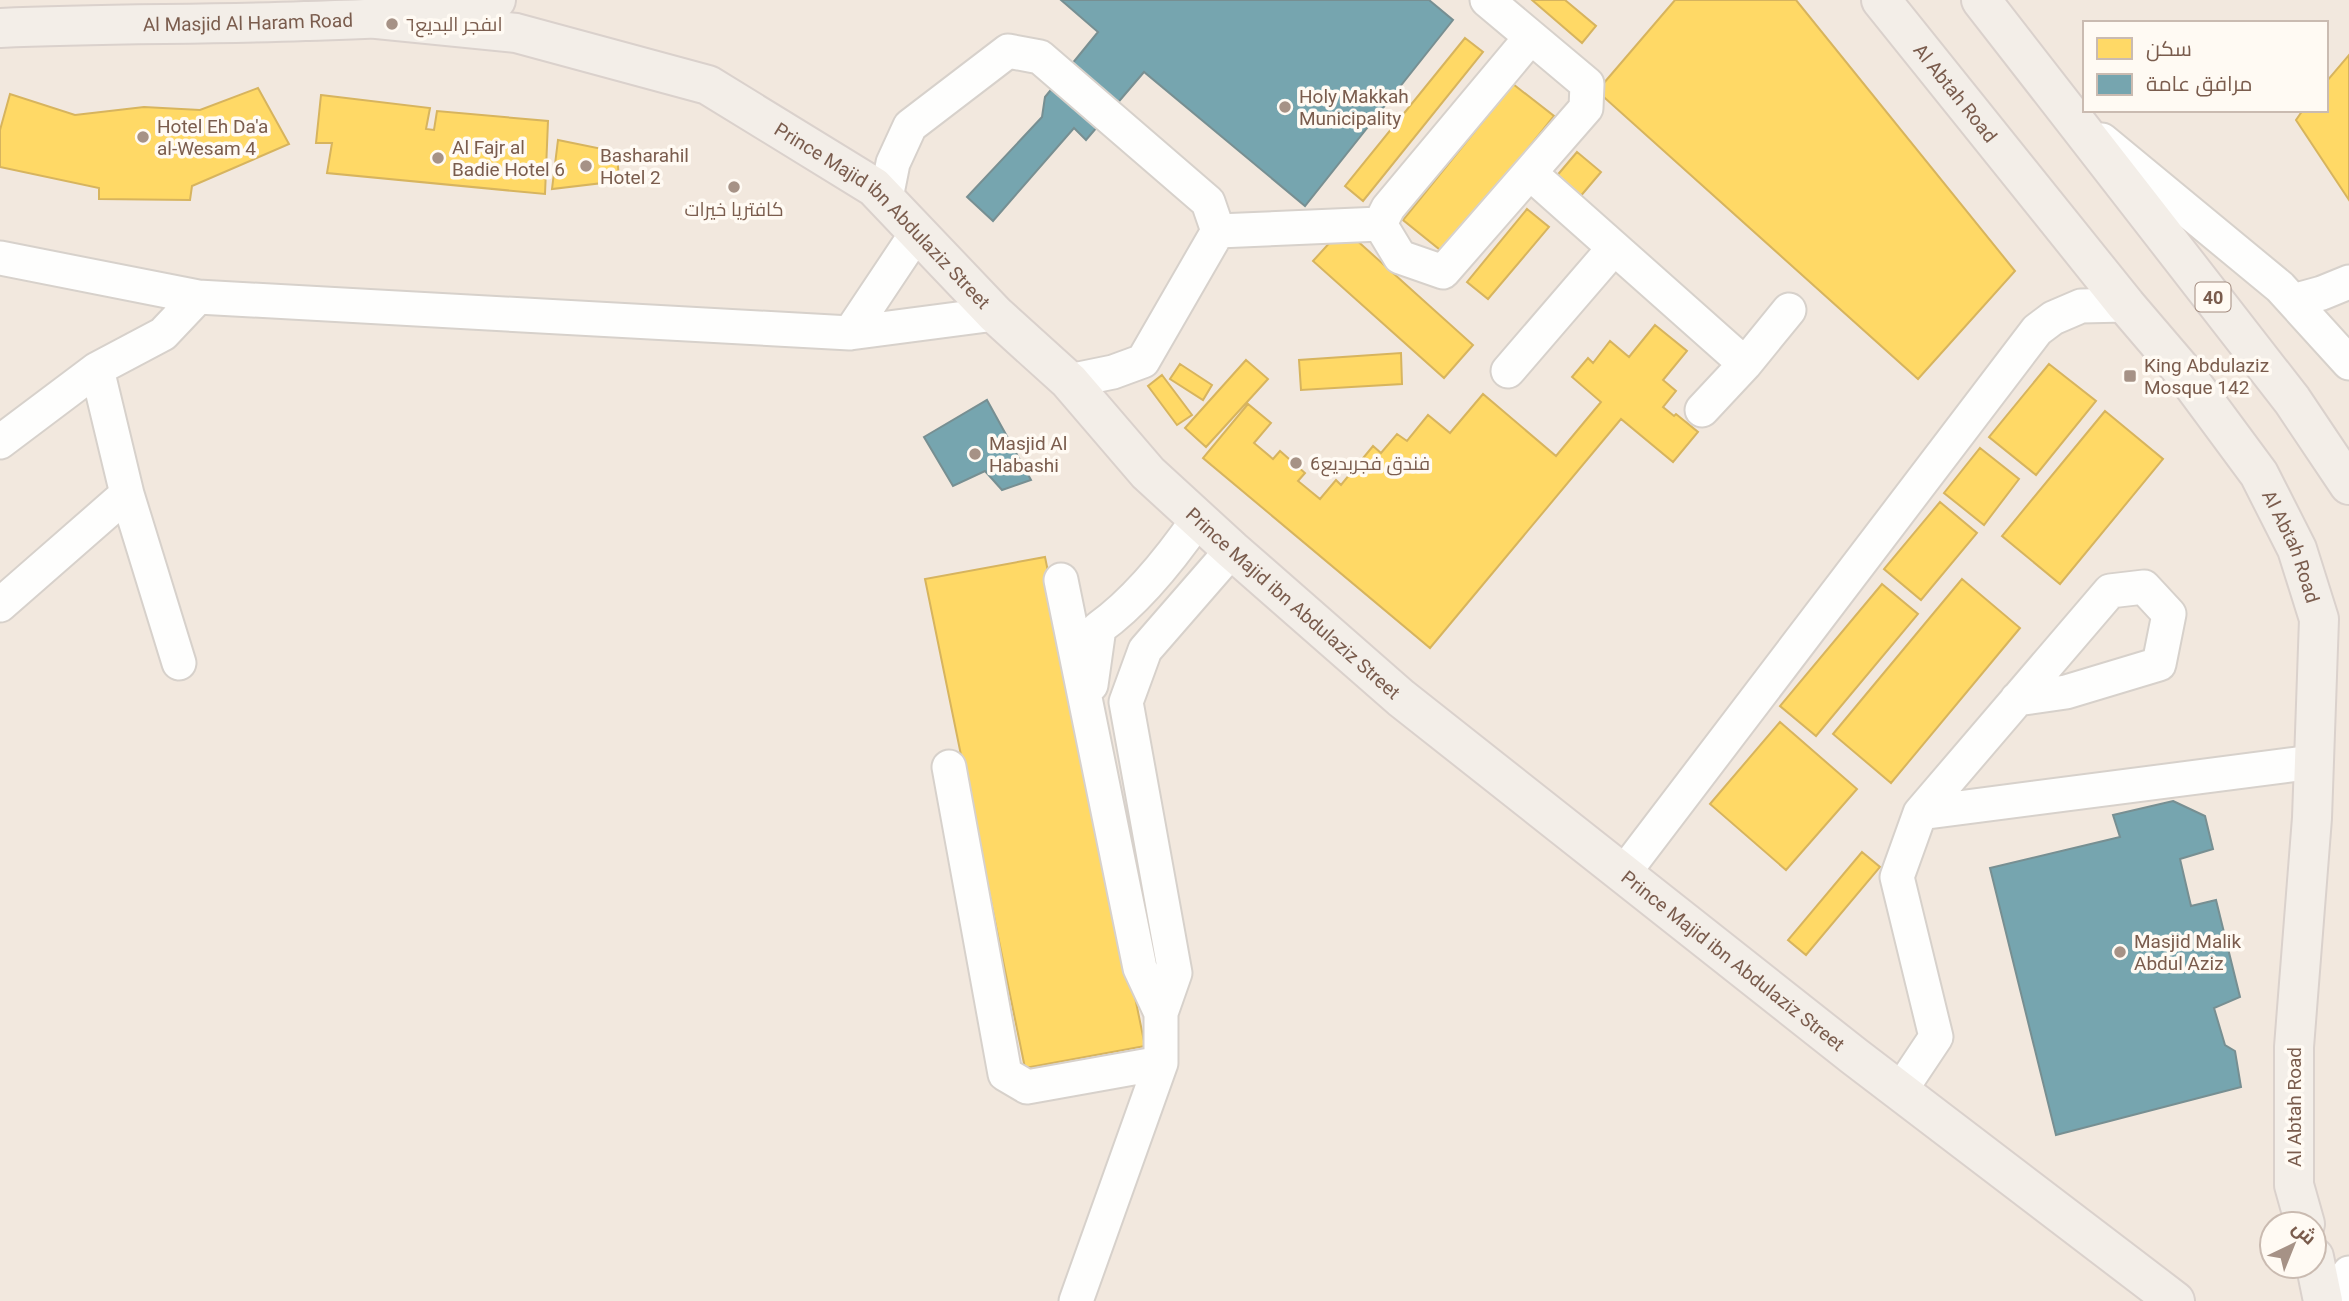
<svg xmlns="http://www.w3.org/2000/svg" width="2349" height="1301" font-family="Roboto,Cairo,sans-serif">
  <rect width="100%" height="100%" fill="#f9f5f0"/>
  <!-- residential -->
  <path fill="#f2e8de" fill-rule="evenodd" d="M0,0H2349V1301H0ZM2085,23H2326V110H2085ZM2272,1224H2314V1266H2272Z"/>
  <!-- homes -->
  <path fill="#ffd966" stroke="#d7b45e" stroke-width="2" d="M1532,0H1565L1596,26L1582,43Z
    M1675,0H1796L2015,271L1918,379L1597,91Z
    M1465,38L1483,52L1363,201L1345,186Z
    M2349,55V200L2296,120L2303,110H2326V82Z
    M1513,84L1554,116L1444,253L1403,220Z
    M258,88L289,144L192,186L190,200L99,199V188L0,167V130L10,94L75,115L144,107L200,110Z
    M321,95L430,108L426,129L434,130L437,111L548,121L545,194L327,173L332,143H316Z
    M558,140L617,152L619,181L552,189Z
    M1577,152L1601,172L1579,198L1555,178Z
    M1527,209L1549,227L1488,299L1467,282Z
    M1343,228L1473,345L1444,378L1313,261Z
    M1655,325L1687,351L1663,380L1676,391L1663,407L1674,416L1676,414L1698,432L1673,462L1621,419L1430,648L1203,458L1248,404L1271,423L1254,443L1273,459L1280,451L1305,473L1298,481L1320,499L1336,480L1341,485L1373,446L1381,453L1397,434L1407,441L1428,415L1450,433L1483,394L1556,456L1601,402L1572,377L1588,358L1593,363L1610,341L1629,357Z
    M1401,353L1402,384L1301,390L1299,360Z
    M1246,360L1268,379L1206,447L1185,428Z
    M1180,364L1212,385L1203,400L1170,379Z
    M2049,364L2096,401L2036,475L1989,437Z
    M1162,375L1192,415L1177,425L1148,386Z
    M2105,411L2163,459L2060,584L2002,536Z
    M1980,448L2019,479L1984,525L1944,493Z
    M1940,502L1977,533L1921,600L1884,569Z
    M1045,557L1145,1046L1025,1068L925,579Z
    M1962,579L2020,628L1891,783L1833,734Z
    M1882,584L1918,614L1816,736L1780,706Z
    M1780,722L1857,789L1786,870L1710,804Z
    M1862,852L1880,867L1806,955L1788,940Z"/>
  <!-- public -->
  <path fill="#76a5af" stroke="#778f92" stroke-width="2" d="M1061,0H1429L1453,20L1305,206L1144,72L1086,140L1074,128L993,221L967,197L1042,117L1045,97L1098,32Z
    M987,400L1031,480L1002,490L985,471L953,486L924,437Z
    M2173,801L2205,816L2213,849L2180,859L2191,906L2216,900L2240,997L2214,1008L2225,1045L2235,1051L2241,1087L2056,1135L1990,868L2120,837L2113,815Z"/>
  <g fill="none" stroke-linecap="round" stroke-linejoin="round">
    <defs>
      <path id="minor" d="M1487,0L1587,84L1586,108L1443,272L1400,257L1380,224L1388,208L1531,37
        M2102,140L2280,287L2349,363
        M1530,173L1745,364
        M886,198L893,163L910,126L1008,51L1040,57L1208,202L1218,231L1143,361L1113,372L1069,381
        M1218,231L1380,224
        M0,258L198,297L850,333L995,314
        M2293,301L2322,293L2349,282
        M850,333L918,231
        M1508,371L1614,248
        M1702,410L1745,364L1789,310
        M0,442L97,369L163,334L198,297
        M127,494L179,663
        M0,605L127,494L97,369
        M1091,685L1099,628C1138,600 1171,558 1198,519
        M949,767L1005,1074L1027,1087L1161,1063V1013L1140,968L1061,580
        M1920,813L2313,762
        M1623,874L2037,330L2053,318L2081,306L2126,305
        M1161,1013L1175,973L1126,702L1145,650L1232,550
        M1900,1091L1936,1037L1897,877L1920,813L2110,591L2144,587L2169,614L2159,664L2066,692L2017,699
        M1076,1301L1161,1063
        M2339,1301L2349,1273"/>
      <g id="major">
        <path id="s1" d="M1881,0L2126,305L2185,374L2259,474L2297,549L2319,619L2312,818L2294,1047V1185L2305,1224"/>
        <path d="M1981,0L2292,400L2349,485"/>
        <path id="s2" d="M377,19L516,33L708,85L874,187L995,314L1069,381L1148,473L1232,550L1401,698L1854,1056L2175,1301"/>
        <path id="s3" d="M0,28C102,23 203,25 305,21C368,19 436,19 496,0"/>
        <path d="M2314,1257L2323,1301"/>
      </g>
    </defs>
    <!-- minor casing -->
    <use href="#minor" stroke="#d7d1cb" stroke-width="37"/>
    <!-- major casing -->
    <use href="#major" stroke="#dad1cc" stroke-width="42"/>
    <!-- minor -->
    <use href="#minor" stroke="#fefefd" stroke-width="33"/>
    <!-- major -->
    <use href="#major" stroke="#f3eee8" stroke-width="38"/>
  </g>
  <!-- markers -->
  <g fill="#a69286" stroke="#fffaf3" stroke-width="2.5">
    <circle cx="392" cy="24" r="7"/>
    <circle cx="1285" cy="107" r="7"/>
    <circle cx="143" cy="137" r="7"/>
    <circle cx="438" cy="158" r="7"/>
    <circle cx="586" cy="166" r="7"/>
    <circle cx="734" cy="187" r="7"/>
    <rect x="2123" y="369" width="14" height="14" rx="3.5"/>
    <circle cx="975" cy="454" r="7"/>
    <circle cx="1296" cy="463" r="7"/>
    <circle cx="2120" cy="952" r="7"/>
  </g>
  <g text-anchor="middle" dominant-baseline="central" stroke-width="7" stroke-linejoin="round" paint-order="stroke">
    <!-- shield labels -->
    <rect fill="#fffaf3" stroke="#a28b7f" stroke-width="2" x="2195.5" y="282.5" width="35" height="29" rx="5"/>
    <g font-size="18" font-weight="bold" fill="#7a5c4d">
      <text x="2213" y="297">40</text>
    </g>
    <!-- street labels -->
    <g font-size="19" fill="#7a5c4d" stroke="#fffaf3">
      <text stroke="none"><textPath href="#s3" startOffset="248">Al Masjid Al Haram Road</textPath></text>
      <text stroke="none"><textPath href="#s1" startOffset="119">Al Abtah Road</textPath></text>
      <text stroke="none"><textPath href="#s2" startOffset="558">Prince Majid ibn Abdulaziz Street</textPath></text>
      <text stroke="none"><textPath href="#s1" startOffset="686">Al Abtah Road</textPath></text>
      <text stroke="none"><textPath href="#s2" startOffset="1125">Prince Majid ibn Abdulaziz Street</textPath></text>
      <text stroke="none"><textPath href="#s2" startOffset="1692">Prince Majid ibn Abdulaziz Street</textPath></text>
      <text transform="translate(2294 1107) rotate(-90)">Al Abtah Road</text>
    </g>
    <!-- poi labels -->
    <g font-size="19" fill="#7a5c4d" stroke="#fffaf3" text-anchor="start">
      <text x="406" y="24">اىفجر البديع٦</text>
      <text x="1299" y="96">Holy Makkah<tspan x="1299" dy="22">Municipality</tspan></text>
      <text x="157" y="126">Hotel Eh Da'a<tspan x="157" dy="22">al-Wesam 4</tspan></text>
      <text x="452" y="147">Al Fajr al<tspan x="452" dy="22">Badie Hotel 6</tspan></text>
      <text x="600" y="155">Basharahil<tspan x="600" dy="22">Hotel 2</tspan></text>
      <text x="734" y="209" text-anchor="middle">كافتريا خيرات</text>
      <text x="2144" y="365">King Abdulaziz<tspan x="2144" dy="22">Mosque 142</tspan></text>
      <text x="989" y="443">Masjid Al<tspan x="989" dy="22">Habashi</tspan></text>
      <text x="1310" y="463">فندق فجربديع6</text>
      <text x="2134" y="941">Masjid Malik<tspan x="2134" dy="22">Abdul Aziz</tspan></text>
    </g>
  </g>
  <!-- legend -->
  <rect x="2083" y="21" width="245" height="91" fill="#fffaf3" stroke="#cabbb1" stroke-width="2"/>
  <rect x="2097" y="38" width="35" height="21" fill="#ffd966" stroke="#cabbb1" stroke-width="2"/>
  <text x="2146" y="56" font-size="21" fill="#7a5c4d">سكن</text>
  <rect x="2097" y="74" width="35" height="21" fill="#76a5af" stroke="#cabbb1" stroke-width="2"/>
  <text x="2146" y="91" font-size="21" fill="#7a5c4d">مرافق عامة</text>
  <!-- north arrow -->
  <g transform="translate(2293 1245) rotate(43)"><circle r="33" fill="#fffaf3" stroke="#cabbb1" stroke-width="2"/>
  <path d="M0-5L12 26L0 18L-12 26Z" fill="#a69286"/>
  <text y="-10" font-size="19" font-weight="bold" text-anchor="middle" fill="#7a5c4d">ش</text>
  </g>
</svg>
